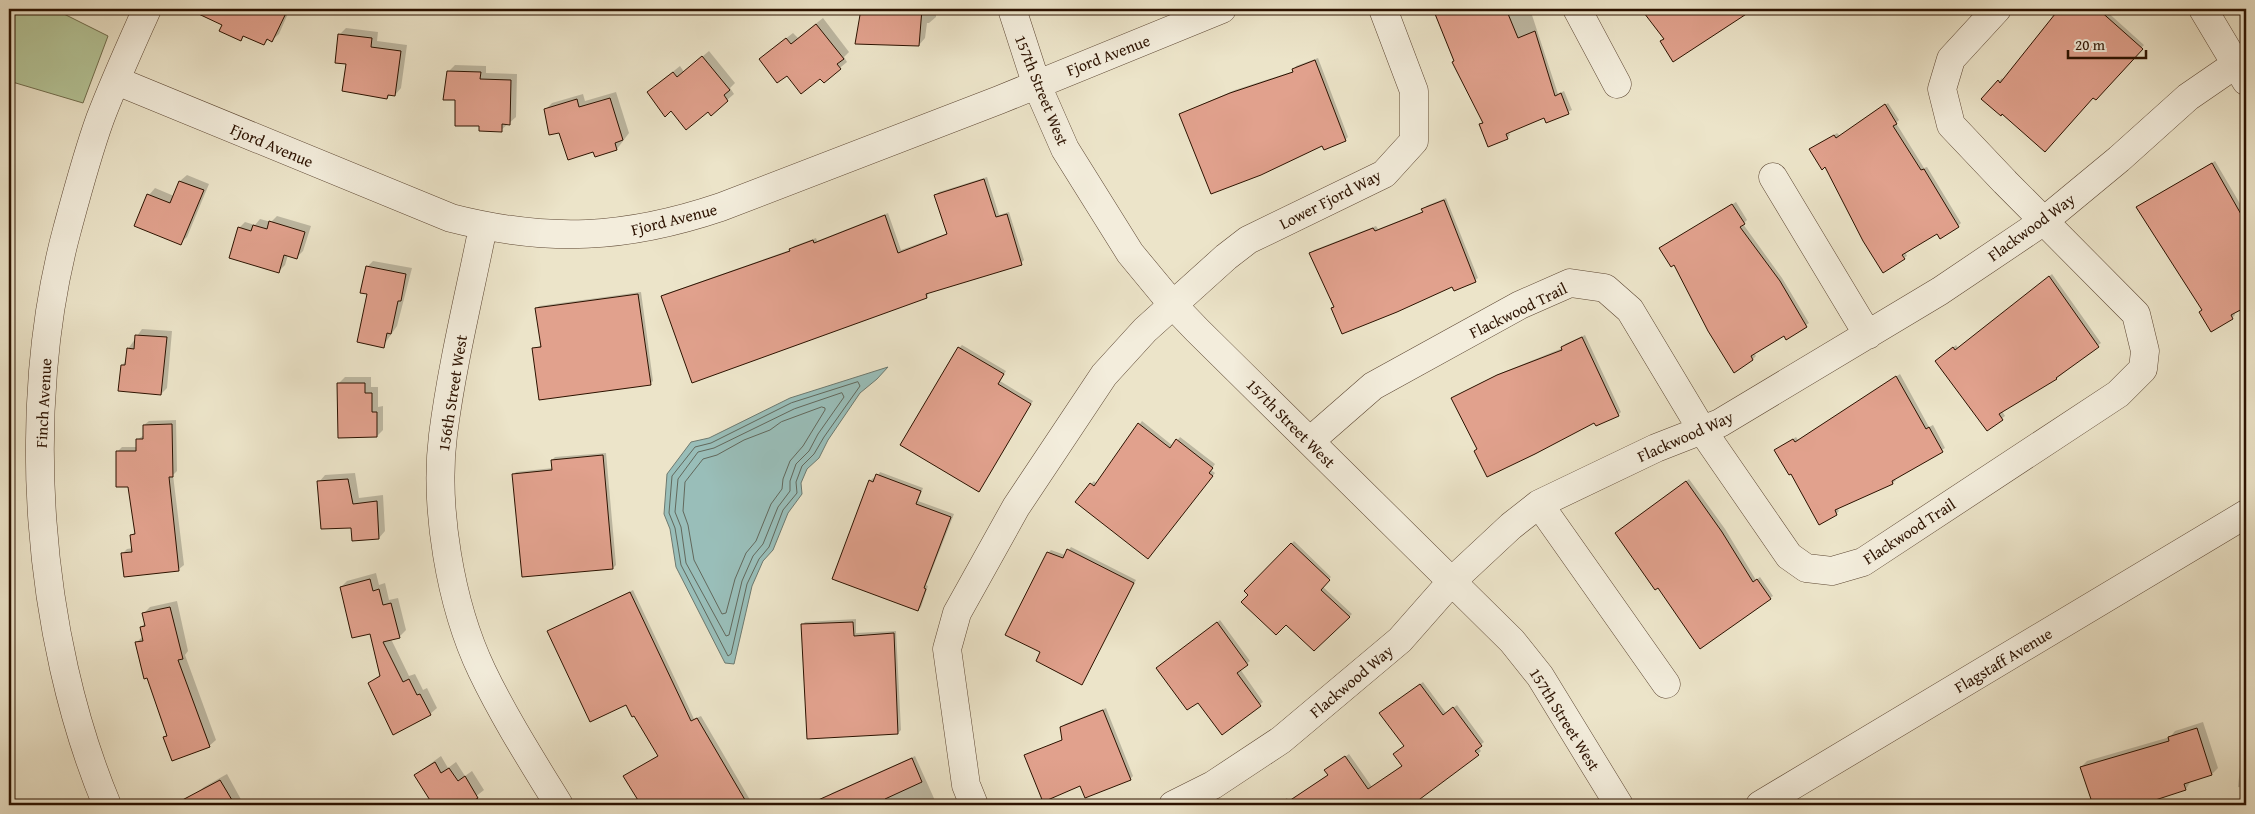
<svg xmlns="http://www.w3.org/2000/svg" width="2255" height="814" font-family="'Gentium Book Plus',serif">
  <rect width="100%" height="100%" fill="#ece4c9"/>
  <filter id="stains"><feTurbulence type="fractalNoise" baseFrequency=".004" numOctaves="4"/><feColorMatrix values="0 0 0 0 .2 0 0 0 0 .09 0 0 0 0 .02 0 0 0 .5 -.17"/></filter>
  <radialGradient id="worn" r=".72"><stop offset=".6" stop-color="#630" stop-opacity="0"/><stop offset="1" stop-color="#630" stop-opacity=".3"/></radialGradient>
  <!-- green -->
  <path fill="#b5c598" stroke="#706c4c" d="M9,9H54L108,36L83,103L9,81Z"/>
  <!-- water -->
  <path fill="#99beb9" stroke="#6d796f" d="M888,367L877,379L860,393L828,440L819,458L807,469L801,483L802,494L788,513L773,550L763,561L752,586L734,664L725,663L676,567L670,529L664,514L667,474L691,442L709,438L790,398Z"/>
  <!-- shadow -->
  <path fill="#0003" d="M222,9H290L279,34L272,40L269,39L264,43L245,35L241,39L217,21Z
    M862,9H936V17L929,23H927L925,38L919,45L857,43Z
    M1442,9H1530L1558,94L1564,91L1572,110L1546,122L1544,117L1508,131L1510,135L1507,138L1480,125L1483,121L1455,60L1439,10Z
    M1642,9H1746L1747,11L1661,41L1665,38Z
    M2062,9H2104L2144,45L2096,99L2093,96L1983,99L2002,78L2004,81Z
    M823,18L849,52L844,57L847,62L824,81L821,77L787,75L767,53L793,33L798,38Z
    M346,28L378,32L377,41L407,45L401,88L395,95L391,94L387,98L347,63L340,34Z
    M709,51L735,83L730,88L734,94L711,114L708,110L655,86L680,66L684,72Z
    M1318,58L1348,137L1345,140L1323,144L1180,114L1235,90L1294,71L1296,66Z
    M455,65L486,66V73L517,74L516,117L501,130L480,125L456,99L448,72Z
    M616,92L629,133L617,149L594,150L560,131L545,110L552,103L583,94L585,101Z
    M1888,103L1899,120L1896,123L1924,168L1927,167L1961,223L1958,226L1937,232L1905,252L1907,256L1904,258L1826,166L1814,147L1837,133L1840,136Z
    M2215,161L2246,214V306L2234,312L2235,315L2232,318L2203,309L2140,205Z
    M187,175L209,184L187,237L180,243L149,195L155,188L174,196L180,181Z
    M987,177L999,215L1009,212L1024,260L1021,263L929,292L927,297L693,382L662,297L665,294L790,250L794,246L816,238L817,241L888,213L901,250L948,233L936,195L939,192Z
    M1446,198L1478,278L1475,280L1454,289L1453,285L1333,308L1335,306L1311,253L1314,250L1376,226L1378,229L1424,211L1426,206Z
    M1736,202L1747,220L1743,224L1782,278L1809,323L1787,338L1784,334L1754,353L1756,356L1753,359L1674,263L1664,246Z
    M277,216L311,226L303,251L297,257L288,255L285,265L278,272L239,228L245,222L255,225L260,219L271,222Z
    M373,261L412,268L397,326L383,346L368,294L367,267Z
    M2052,274L2101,343L2057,378L2002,411L2005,416L1988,429L1940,358L1956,345L1958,348Z
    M641,292L653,381L650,384L533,349L542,345L536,309L539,306Z
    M142,329L172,331L167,388L161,394L122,365L127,360L128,349Z
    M1585,335L1621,412L1618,415L1595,421L1478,449L1452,398L1501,373L1563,348L1565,344Z
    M962,345L1006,371L1000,381L1033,401L979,491L959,348Z
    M1900,374L1929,427L1933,425L1945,448L1894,478L1896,480L1893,483L1837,508L1839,511L1836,514L1791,472L1776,450L1796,437L1798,440Z
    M345,377H371V387H378V407L383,406V430L377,436L339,383Z
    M176,420L177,471L173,475L184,565L179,569L125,575L122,554L127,549L133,548L132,535L135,532L129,486L117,452L122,447H137V440L144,435V425L149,421Z
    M1142,421L1173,446L1180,437L1215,464L1211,470L1215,473L1151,554L1091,484L1094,481L1097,484Z
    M606,453L616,565L613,568L513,475L516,472L553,468L552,460L555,457Z
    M880,472L923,488L918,501L954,514L926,585L928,586L921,607L918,610L870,481L873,478L876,479Z
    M355,473L359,498L383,495L385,531L379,538L352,527L319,482L325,475Z
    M1689,479L1725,529L1756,580L1760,577L1773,596L1770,598L1619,530Z
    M1294,541L1331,577L1322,586L1352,614L1314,650L1286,623L1246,591Z
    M1071,547L1136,580L1082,683L1042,652L1048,553L1051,550L1065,555Z
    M376,573L379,585L385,583L389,600L398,598L406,630L399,637L391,639L409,676L415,674L423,690L427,688L437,708L430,714L369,683L381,674L370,632L341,587L347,581Z
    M633,590L694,719L701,716L753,805H642L625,776L659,755L627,703L548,632Z
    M177,601L188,651L185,655L216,740L209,746L164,738L168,734L136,643L143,636L141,627L145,623L143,614L150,607Z
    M856,619V633L896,631L901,730L898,733L802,625L805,622Z
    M1220,620L1250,661L1240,669L1263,702L1222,733L1198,701L1157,668Z
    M1423,682L1446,713L1457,705L1484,742L1478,747L1481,751L1478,754L1409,805H1276L1287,798L1289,802L1329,774V768L1349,754L1372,787L1403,765L1405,746L1384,711Z
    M1106,708L1133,776L1130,779L1026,756L1063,739L1062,727L1065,724Z
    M2203,722L2218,768L2212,774L2191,781L2186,789L2138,805H2127L2126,802L2117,805H2094L2081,767L2087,761L2170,737L2175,731Z
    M2246,743V788L2238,787L2242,747Z
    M441,756L448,768L456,762L465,776L472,771L484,790L465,805H435L415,775Z
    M915,756L937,805H833L829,796L832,793Z
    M227,774L244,805H201L203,804L197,793L204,787Z
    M31,800V805H9V802Z"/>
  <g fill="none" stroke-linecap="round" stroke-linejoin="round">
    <!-- shore -->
    <path stroke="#62685c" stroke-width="1" d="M858,382L860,386L824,437L814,454L802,466L796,482L797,493L783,510L769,547L759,559L747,584L731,654L728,656L681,565L675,528L669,513L672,476L695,447L711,443L791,403Z
      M842,393L844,397L818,434L809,451L796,464L790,481V491L778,507L763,544L753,556L742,581L729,635L726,636L686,563L681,527L675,512L678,479L698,452L714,448L794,409Z
      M822,407L825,408V410L803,446L790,461L783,479L782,489L771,504L756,541L746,553L735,579L726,613L722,614L694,560L688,525L683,511L685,482L703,459L717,455L744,440L770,430L781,422Z"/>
  </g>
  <!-- building -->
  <path fill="#e1a18d" stroke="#2c1200" d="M188,9H288L272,42L267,39L264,45L243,36L241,41L219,31L222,25Z
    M861,9H922L919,46L855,44Z
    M1433,9H1506L1518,38L1535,31L1555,96L1561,93L1569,114L1546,123L1544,118L1506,134L1508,139L1488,147L1479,124L1483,123L1452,62L1454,61Z
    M1641,9H1754L1673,62L1660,41L1664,39Z
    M2059,9H2098L2143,49L2096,100L2093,98L2045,152L2002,114L2001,116L1981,99L1998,80L2000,83Z
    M816,24L844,59L837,64L841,69L824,83L820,79L801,94L787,76L777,83L759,59L786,38L791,44Z
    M338,34L372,38L371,47L401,51L395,96L388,95L387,99L342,91L346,64L335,63Z
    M702,56L730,90L724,95L728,101L711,116L708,112L686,130L671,111L665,117L647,92L673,72L677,77Z
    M1315,60L1346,141L1324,150L1322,146L1261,175L1211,194L1179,114L1230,93L1293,72L1292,69Z
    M447,71L481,72L480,79L511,80L510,125L502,124V132L479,131V126H455V100H443Z
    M610,98L623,140L615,143L617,150L595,157L593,152L568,160L559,133L549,135L544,109L577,99L579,107Z
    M1885,104L1897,124L1893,126L1921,170L1924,169L1959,227L1940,239L1937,234L1902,255L1905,259L1883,273L1863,241L1825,167L1822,170L1809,149L1834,135L1836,138Z
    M2212,163L2246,223V307L2231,315L2233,319L2211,332L2199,312L2202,310L2136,207Z
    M984,179L996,217L1007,214L1022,265L926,294L927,298L692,383L661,296L790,251L789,249L813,240L814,243L885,215L898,253L947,234L934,195Z
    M179,181L204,190L181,245L134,226L147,194L170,203Z
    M1444,200L1476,282L1454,291L1452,287L1397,312L1342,334L1331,308L1334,307L1309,253L1373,228L1375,231L1423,212L1421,209Z
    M1732,204L1745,224L1740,227L1780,281L1807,327L1786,340L1784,336L1751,356L1753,360L1734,373L1708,331L1674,265L1671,267L1659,248Z
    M269,221L305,232L297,259L284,255L279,273L229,258L238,227L251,231L253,225L267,229Z
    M366,266L406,274L401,301H398L391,334L387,333L384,348L357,342L367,294L360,293Z
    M2049,276L2099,347L2056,378L2057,379L1999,414L2003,420L1987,431L1935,361L1953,347L1955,350Z
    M638,294L651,385L539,400L532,348L541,347L535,308Z
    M135,335L167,337L161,395L118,391L121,365H125L127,348L134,349Z
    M1582,337L1619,416L1596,426L1594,423L1535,454L1487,477L1474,451L1477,449L1451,398L1497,375L1562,350L1561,347Z
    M958,347L1004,374L998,384L1031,404L979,492L900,445Z
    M1896,376L1926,429L1929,427L1943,452L1892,481L1893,484L1835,510L1837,515L1819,525L1791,474L1789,475L1774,450L1793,439L1795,442Z
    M337,383H365V393H372V412H377V437L338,438Z
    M1138,423L1170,448L1176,439L1213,468L1209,473L1213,476L1148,559L1075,502L1090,483L1094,486Z
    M172,424L173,477H169L179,571L124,577L121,553L132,552L130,535L135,534L128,487H116V451H136V439H143V425Z
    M603,455L613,569L522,577L512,474L552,470L551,460Z
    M876,474L921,491L916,504L951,517L924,588L926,589L918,611L832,579L869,480L873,482Z
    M348,479L353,504L377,501L379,539L352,541L351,528L321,529L317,481Z
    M1686,481L1722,532L1753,582L1757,579L1771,599L1700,649L1658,588L1655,590L1615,533Z
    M1291,543L1330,580L1321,590L1350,617L1314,651L1286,625L1276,635L1241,602L1248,595L1244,591Z
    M1067,549L1134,583L1082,685L1036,661L1040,652L1005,635L1047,552L1063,558Z
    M370,579L373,591L379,589L383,605L391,603L400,638L383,642L403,682L409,679L417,695L420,694L431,715L393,735L368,683L380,676L370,634L352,638L340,587Z
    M630,592L691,721L697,718L748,805H641L623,776L658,756L634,716L632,717L626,705L590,722L547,631Z
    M170,607L183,659L178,660L210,747L172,761L163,737L167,736L147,678L144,679L135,642L143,641L140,627L145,626L142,613Z
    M853,622L854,636L894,633L898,734L807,739L801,624Z
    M1217,622L1248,665L1237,673L1261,706L1222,735L1198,703L1187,710L1156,668Z
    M1420,684L1443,715L1453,707L1482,746L1475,751L1479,755L1412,805H1283L1328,775L1324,770L1345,756L1368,789L1402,766L1393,754L1404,746L1379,713Z
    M1103,710L1131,780L1085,798L1080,786L1043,802L1024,755L1062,740L1060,727Z
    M2197,728L2212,775L2184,784L2186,790L2140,805H2093L2080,767L2169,741L2168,737Z
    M912,758L922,782L885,799L888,805H807Z
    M435,762L441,773L449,768L458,781L465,776L478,798L467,805H433L414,775Z
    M220,780L235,805H173Z"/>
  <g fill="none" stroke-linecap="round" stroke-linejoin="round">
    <defs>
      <path id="minor" d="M1012,9L1036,83L1065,149L1130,253L1173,305L1197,330L1512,641L1540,676L1619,805
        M1577,9L1617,84
        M2203,9L2246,81
        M117,81L451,218C549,243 626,239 721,207L999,100L1222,9
        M1773,177L1868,335
        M483,227C469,296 452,365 443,435C434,507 450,604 482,671C504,717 532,761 559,805
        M1310,441L1373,386L1520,305L1570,283L1605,288L1630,310L1702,430L1789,556L1806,568L1832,571L1863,562L2118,394L2143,369L2145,351L2136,314L2005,182L1951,125L1942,89L1951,59L1997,9
        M1539,504L1666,684
        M107,805C36,635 19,408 67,230C77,193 87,155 100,119C114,82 131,45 147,9
        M974,805L966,785L947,649L957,613L1016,507L1104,375L1145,330L1226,257L1248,240L1384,174L1414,141V91L1383,9
        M1173,805L1213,785L1281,740L1400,640L1452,581L1511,526L1539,504L1656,448L1720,423L1940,291L2044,221L2119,159L2188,97L2236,64
        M1760,805L2246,514"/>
    </defs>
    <!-- minor casing -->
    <use href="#minor" stroke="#5c4632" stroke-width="29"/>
    <!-- minor -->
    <use href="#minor" stroke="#f3eddc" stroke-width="28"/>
  </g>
  <g text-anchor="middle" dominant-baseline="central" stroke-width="5" stroke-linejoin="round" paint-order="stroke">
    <!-- street labels -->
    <g font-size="16" fill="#2c1200" stroke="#f3eddc">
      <text transform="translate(1108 55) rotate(-21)">Fjord Avenue</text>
      <text transform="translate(1042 90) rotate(68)">157th Street West</text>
      <text transform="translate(272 145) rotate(23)">Fjord Avenue</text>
      <text transform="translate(1330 199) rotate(-27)">Lower Fjord Way</text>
      <text transform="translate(674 219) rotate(-14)">Fjord Avenue</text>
      <text transform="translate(2031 227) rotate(-36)">Flackwood Way</text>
      <text transform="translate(1518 310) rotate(-26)">Flackwood Trail</text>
      <text transform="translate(452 393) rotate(-81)">156th Street West</text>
      <text transform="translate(43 403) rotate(-87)">Finch Avenue</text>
      <text transform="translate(1291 423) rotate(45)">157th Street West</text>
      <text transform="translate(1685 436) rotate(-24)">Flackwood Way</text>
      <text transform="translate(1909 531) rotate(-33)">Flackwood Trail</text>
      <text transform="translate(2003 660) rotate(-31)">Flagstaff Avenue</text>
      <text transform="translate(1351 681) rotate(-40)">Flackwood Way</text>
      <text transform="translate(1565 719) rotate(58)">157th Street West</text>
    </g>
  </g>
  <!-- margin -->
  <rect width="2255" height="814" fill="none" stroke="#ece4c9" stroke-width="30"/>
  <rect x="10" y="10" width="2235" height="794" fill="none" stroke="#2c1200" stroke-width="2.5"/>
  <rect x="15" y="15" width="2225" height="784" fill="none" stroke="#2c1200"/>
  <!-- scale -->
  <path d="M2068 50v8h78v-8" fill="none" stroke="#2c1200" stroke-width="2.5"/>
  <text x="2075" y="50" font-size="15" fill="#2c1200" stroke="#f3eddc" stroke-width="4" paint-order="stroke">20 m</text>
  <rect width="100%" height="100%" filter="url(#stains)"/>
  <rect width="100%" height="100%" fill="url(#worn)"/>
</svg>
